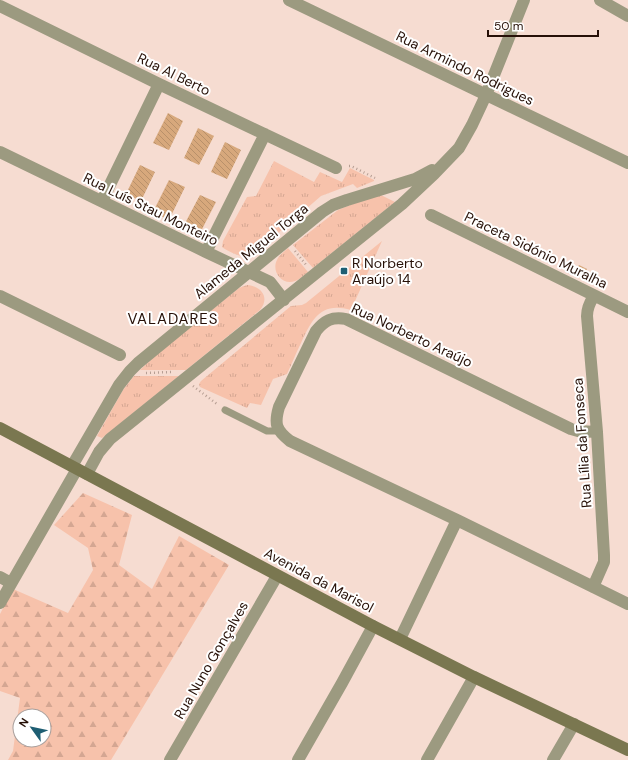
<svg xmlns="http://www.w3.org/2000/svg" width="628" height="760" font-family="'DM Sans',sans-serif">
  <defs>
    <pattern id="grass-tufts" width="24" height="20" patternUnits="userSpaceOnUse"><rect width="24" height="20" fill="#f7c2ab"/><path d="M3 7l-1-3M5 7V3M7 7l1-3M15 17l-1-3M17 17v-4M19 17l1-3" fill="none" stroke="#d4a692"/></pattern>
    <pattern id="forest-firs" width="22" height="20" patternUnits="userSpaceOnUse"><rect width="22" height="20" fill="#f7c2ab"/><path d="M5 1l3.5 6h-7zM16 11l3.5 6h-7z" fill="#d4a692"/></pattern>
    <pattern id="building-back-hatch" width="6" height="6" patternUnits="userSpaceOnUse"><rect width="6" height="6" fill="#d7a87c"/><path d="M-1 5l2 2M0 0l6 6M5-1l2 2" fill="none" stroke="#b8906a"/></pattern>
  </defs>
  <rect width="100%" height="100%" fill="#f6dcd1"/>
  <!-- grass -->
  <path fill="url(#grass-tufts)" d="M274,161L314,182L320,172L342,182L350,168L374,180V181L357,188L353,184L321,196L254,254C251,256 248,257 245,257C239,256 227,251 222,247L223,241L247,197L256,196Z
    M381,195L395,202L313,268L293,245L338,210L360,201Z
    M382,241L351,310C321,301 312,319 301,343C296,353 292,363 287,374L273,379L261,405L250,403L247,408L200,387L199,384L201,381L291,306L302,305L306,303Z
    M288,248L308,272C304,275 299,280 295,281C282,286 271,271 277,260C279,255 284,252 288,248Z
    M247,285C262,286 270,298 260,310L186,370H140L156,355L239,288Z
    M134,376H179L102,438L97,436L123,390Z"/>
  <!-- forest -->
  <path fill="url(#forest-firs)" fill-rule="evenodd" d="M83,493L132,515L119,565L152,589L179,536L229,565L111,760H8L13,751L20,698L0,691V614L13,589L68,613L93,570L88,548L54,525ZM20,716H44V740H20Z"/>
  <!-- building -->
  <path fill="url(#building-back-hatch)" d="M168,113L183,121L169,150L153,143Z
    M198,128L214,136L199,165L184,158Z
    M225,142L241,150L227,179L211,172Z
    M140,165L155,172L141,201L126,194Z
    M169,180L185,187L169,220L153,212Z
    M200,195L216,202L199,235L183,227Z
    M579,265L587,269L585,274L576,270Z"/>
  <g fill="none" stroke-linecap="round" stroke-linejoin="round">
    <!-- path -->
    <path stroke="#b69e93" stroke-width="2.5" stroke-dasharray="1 3" stroke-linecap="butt" d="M349,166H351L375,178
      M295,251L307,266
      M146,373L171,372
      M193,386L217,404"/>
    <!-- lane -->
    <path stroke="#9c9a80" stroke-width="7" d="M225,410L267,431H279"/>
    <!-- street -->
    <path stroke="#9c9a80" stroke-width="12" d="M289,0L628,163
      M600,0L628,16
      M0,6L159,84L336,168
      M0,152L206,252L270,282L284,300
      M102,201L159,84
      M431,215L628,312
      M206,252L265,134
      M0,296L120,355
      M597,432L578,431L571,429L346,319C332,316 324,321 316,331L279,407C274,424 276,430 290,441L457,520L628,604
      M72,466L119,385L130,371L138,363L322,212L333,205L347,200L415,179L432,170
      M87,474L99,452L110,439L402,204L434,174L459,148L472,125L486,95L524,0
      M0,577L11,583
      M593,587L604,562V555L597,432L587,316C587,308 590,302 594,296
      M0,603L77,469
      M400,639L457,520
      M170,760L277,576
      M298,760L342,683L373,626
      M427,760L474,677
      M553,760L574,724"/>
    <!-- secondary -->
    <path stroke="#7a7750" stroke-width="12" d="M0,428L373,626L474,677L628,750"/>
  </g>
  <!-- markers -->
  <rect fill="#1e5e73" stroke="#fff" stroke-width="1.5" x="340" y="267" width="8" height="8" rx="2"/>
  <g text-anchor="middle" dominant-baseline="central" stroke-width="4" stroke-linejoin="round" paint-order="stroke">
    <!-- street labels -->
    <g font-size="14" fill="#261007" stroke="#fff">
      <text transform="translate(465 68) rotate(26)">Rua Armindo Rodrigues</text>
      <text transform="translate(174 74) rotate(26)">Rua Al Berto</text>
      <text transform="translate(151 209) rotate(26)">Rua Luís Stau Monteiro</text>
      <text transform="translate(536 250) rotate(26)">Praceta Sidónio Muralha</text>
      <text transform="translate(251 251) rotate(-39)">Alameda Miguel Torga</text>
      <text transform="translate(412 335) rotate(25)">Rua Norberto Araújo</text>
      <text transform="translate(582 443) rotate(-94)">Rua Lília da Fonseca</text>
      <text transform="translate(319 580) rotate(28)">Avenida da Marisol</text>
      <text transform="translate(211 660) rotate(-60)">Rua Nuno Gonçalves</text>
    </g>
    <!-- poi labels -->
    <g font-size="14" fill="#261007" stroke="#fff" text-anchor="start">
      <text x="352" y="263">R Norberto<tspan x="352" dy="16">Araújo 14</tspan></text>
    </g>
    <!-- neighbourhood labels -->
    <g font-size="15" letter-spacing="1" fill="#261007" stroke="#fff">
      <text x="173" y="319">VALADARES</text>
    </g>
  </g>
  <!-- north arrow -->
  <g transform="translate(32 728) rotate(303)"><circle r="19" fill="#ffffff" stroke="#a89f9c"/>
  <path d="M0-3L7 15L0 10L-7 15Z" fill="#1e5e73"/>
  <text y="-6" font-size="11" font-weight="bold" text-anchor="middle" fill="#261007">N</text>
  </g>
  <!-- scale -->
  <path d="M488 30v6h110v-6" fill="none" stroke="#261007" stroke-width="2"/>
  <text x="494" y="30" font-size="12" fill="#261007" stroke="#ffffff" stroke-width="3" paint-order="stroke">50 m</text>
</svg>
